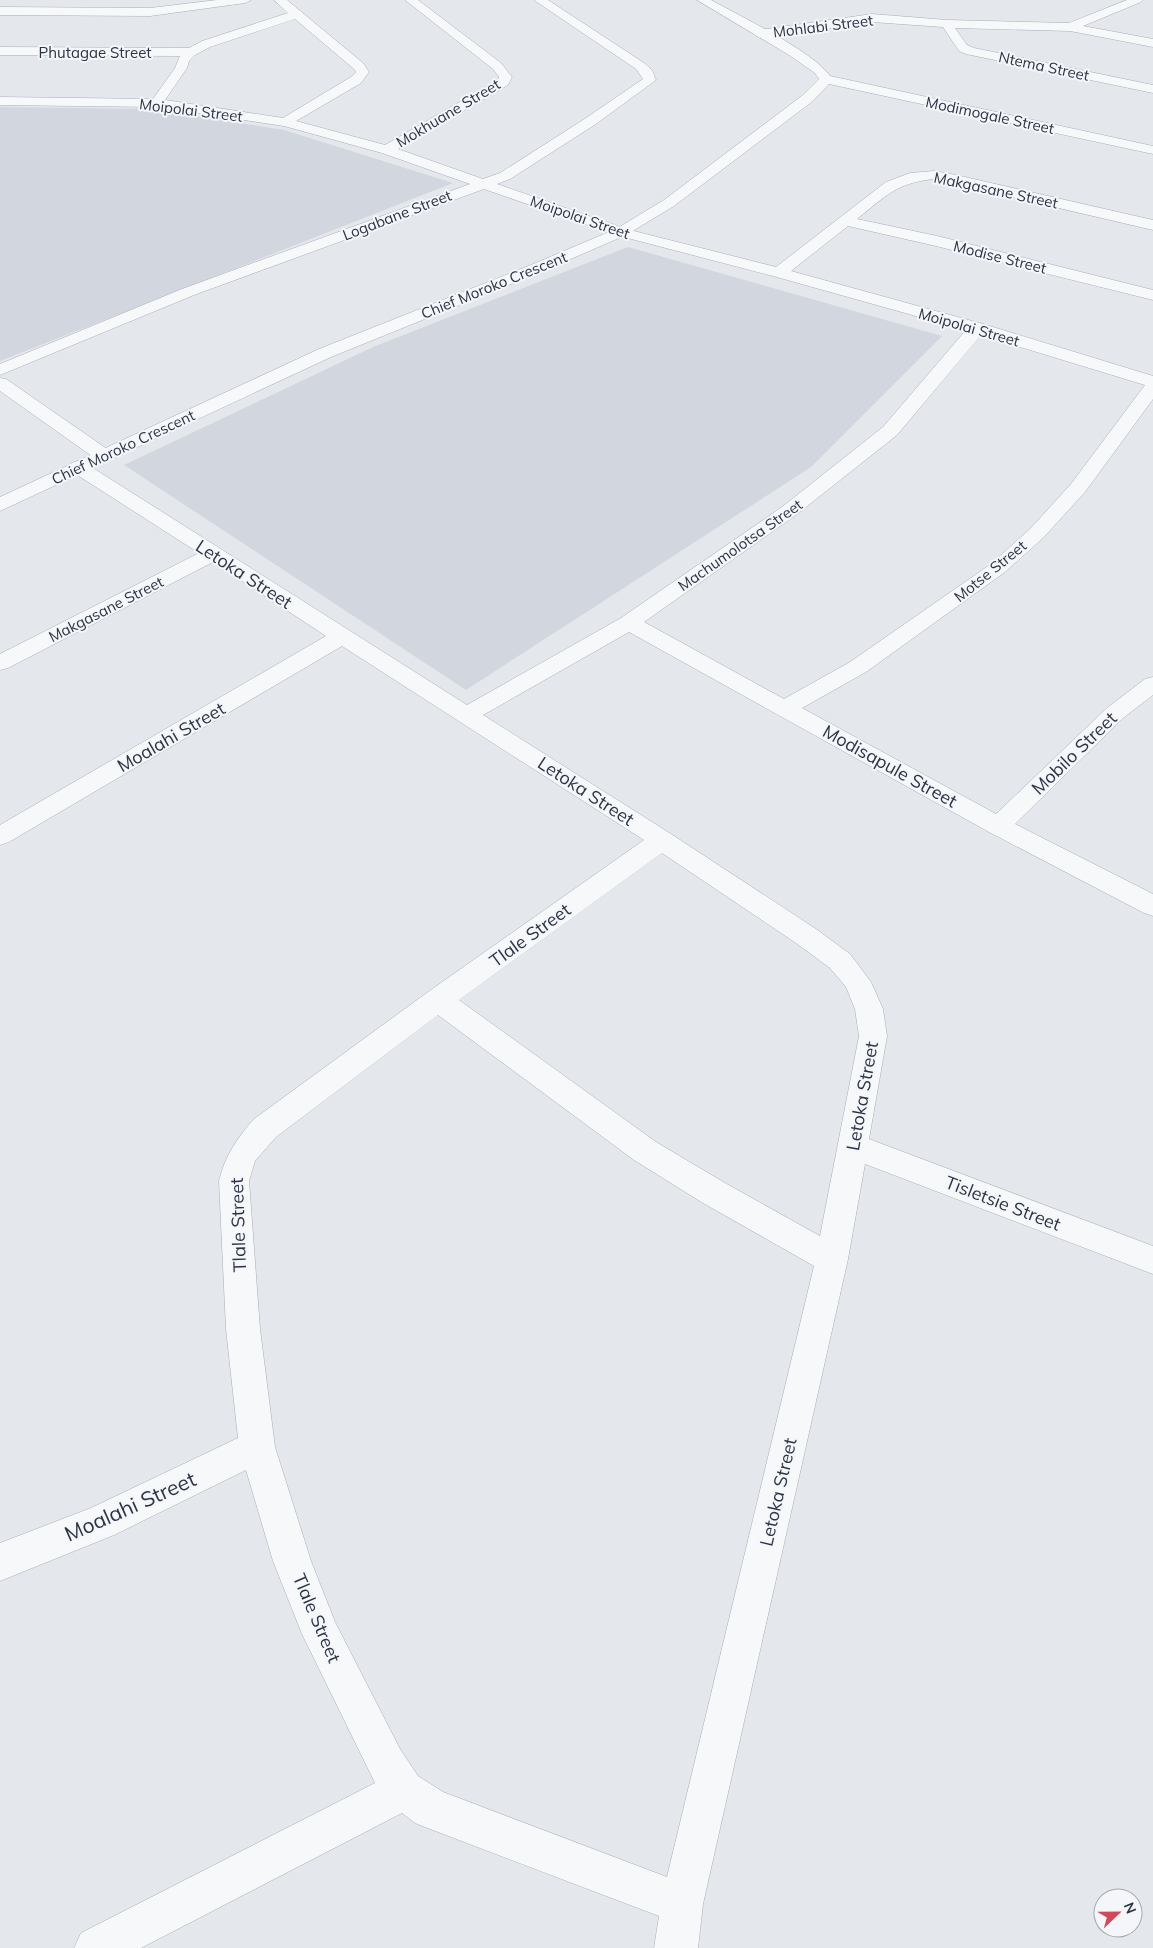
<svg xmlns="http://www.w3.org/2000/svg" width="1153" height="1948" font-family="Mulish,sans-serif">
  <rect width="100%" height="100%" fill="#e4e7ec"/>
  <!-- built -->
  <path fill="#d2d6de" d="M0,107L153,109L284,130L453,183L0,361Z
    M628,247L942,336L811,467L466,690L124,465L373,347Z"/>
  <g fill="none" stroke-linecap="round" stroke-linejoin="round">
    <defs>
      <path id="minor" d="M217,0H251L245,3L150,16L0,15V7L150,8Z
        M274,0H287L363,63L369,72L361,83L296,121L385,145L498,80L499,77L493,69L405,0H418L501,63L512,77L508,85L398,149L483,179L500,173L586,118L643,79L636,69L534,0H548L644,63L652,70L656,80L596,124L510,179L497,184L626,229L776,267L886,182L910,173L934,171L956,175L1153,220V230L934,179C896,183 886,196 857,219L937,236L1153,290V300L936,246L848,226L791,271L983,324L1153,376V399L1085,492L1044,537L1005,572L866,672L802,708L996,814L1107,708L1145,679L1153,677V695L1123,718L1015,824L1153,894V916L1144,913L989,832L629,632L483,715L671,834L816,929L850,954L871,982L883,1009L887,1036L869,1139L1153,1246V1274L865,1164L848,1259L703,1904L698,1948H654L659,1916L430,1829L415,1823L402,1813L141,1948H74L81,1933L375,1783L302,1634L273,1561L246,1470L114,1535L0,1581V1543L91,1508L238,1438L226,1329L219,1181C225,1156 237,1138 254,1119L428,992L644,840L342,646L9,842L0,845V825L326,636L213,562L8,668L0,670V654L199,553L71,471L68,467L71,463L78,461L85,463L467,705L621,618L782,507L883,427L966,330L773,276L616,235L484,189L194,295L0,375V364L182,289L470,184L382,153L284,126L157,107L0,105V97L153,99L175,68L180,56L0,55V47L189,48L202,41L288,13ZM295,19L354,69L356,72L351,77L283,118L165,100L187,68L189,61L195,55L210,47ZM981,335L1145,385L1071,484L1030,529L991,564L850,662L784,699L644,622L796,515L897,435ZM662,853L796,943L830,968L846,987L855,1009L859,1036L820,1236L725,1183L656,1142L459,1000ZM438,1015L634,1160L703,1203L814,1266L667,1877L443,1792L418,1776L400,1749L335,1622L311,1561L275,1447L260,1329L249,1181L255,1161L276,1137Z
        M1127,0H1143L1141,2L1083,26L1153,39V47L1070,31L955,28L967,45L974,48L1153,85V93L966,54L959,51L943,27L872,22L760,38L754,34L760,30L872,14L947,20L1069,23Z
        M0,378L6,379L110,451L113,455L110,459L103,461L96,459L0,391Z"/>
      <path id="tertiary" d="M697,0H711C740,16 814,52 830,76L1153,146V154L829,84L813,101L674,206L626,235L543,271L331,357L0,511V497L319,349L531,265L616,229L664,200L803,95L819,79L815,73L789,55Z"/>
    </defs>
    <!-- minor casing -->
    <use href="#minor" stroke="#a9aeb7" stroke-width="1"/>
    <!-- tertiary casing -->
    <use href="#tertiary" stroke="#a9aeb7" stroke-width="1"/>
    <!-- minor -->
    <use href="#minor" fill="#f7f8fa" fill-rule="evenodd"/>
    <!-- tertiary -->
    <use href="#tertiary" fill="#f7f8fa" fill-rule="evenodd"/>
  </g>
  <g text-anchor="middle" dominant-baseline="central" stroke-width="4" stroke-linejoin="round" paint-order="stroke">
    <!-- far-street labels -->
    <g font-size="15" fill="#2b3445" stroke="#f4f6f9">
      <text transform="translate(823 26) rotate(-7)">Mohlabi Street</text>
      <text x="95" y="52">Phutagae Street</text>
      <text transform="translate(1044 66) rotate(12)">Ntema Street</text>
      <text transform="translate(191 110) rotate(7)">Moipolai Street</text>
      <text transform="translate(448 113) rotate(-31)">Mokhuane Street</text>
      <text transform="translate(990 115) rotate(12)">Modimogale Street</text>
      <text transform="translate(996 190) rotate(12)">Makgasane Street</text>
      <text transform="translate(397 215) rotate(-21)">Logabane Street</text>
      <text transform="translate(580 217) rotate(19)">Moipolai Street</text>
      <text transform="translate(1000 257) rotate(14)">Modise Street</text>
      <text transform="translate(494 285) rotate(-22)">Chief Moroko Crescent</text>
      <text transform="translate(969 327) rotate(16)">Moipolai Street</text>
      <text transform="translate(123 447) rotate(-25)">Chief Moroko Crescent</text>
      <text transform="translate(740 545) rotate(-35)">Machumolotsa Street</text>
      <text transform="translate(990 571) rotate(-39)">Motse Street</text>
      <text transform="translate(106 609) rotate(-27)">Makgasane Street</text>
    </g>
    <!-- street labels -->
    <g font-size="18" fill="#2b3445" stroke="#f4f6f9">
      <text transform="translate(244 574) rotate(33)">Letoka Street</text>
      <text transform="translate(171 737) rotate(-30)">Moalahi Street</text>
      <text transform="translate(1074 753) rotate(-44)">Mobilo Street</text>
      <text transform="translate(890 766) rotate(29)">Modisapule Street</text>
      <text transform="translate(586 791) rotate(33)">Letoka Street</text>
      <text transform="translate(530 935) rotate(-36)">Tlale Street</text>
      <text transform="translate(862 1096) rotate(-80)">Letoka Street</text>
      <text transform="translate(1003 1203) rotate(21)">Tisletsie Street</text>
      <text transform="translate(238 1225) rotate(-92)">Tlale Street</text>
      <text transform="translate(778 1492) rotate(-77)">Letoka Street</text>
      <text transform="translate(317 1618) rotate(67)">Tlale Street</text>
    </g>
    <!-- near-street labels -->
    <g font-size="21" fill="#2b3445" stroke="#f4f6f9">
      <text transform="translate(130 1506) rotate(-24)">Moalahi Street</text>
    </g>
  </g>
  <!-- north arrow -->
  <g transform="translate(1118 1913) rotate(68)"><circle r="24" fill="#f4f6f9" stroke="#a4a8b1"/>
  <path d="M0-4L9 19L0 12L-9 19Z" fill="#d1495b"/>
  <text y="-8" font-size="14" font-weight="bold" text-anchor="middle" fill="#2b3445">N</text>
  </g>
</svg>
